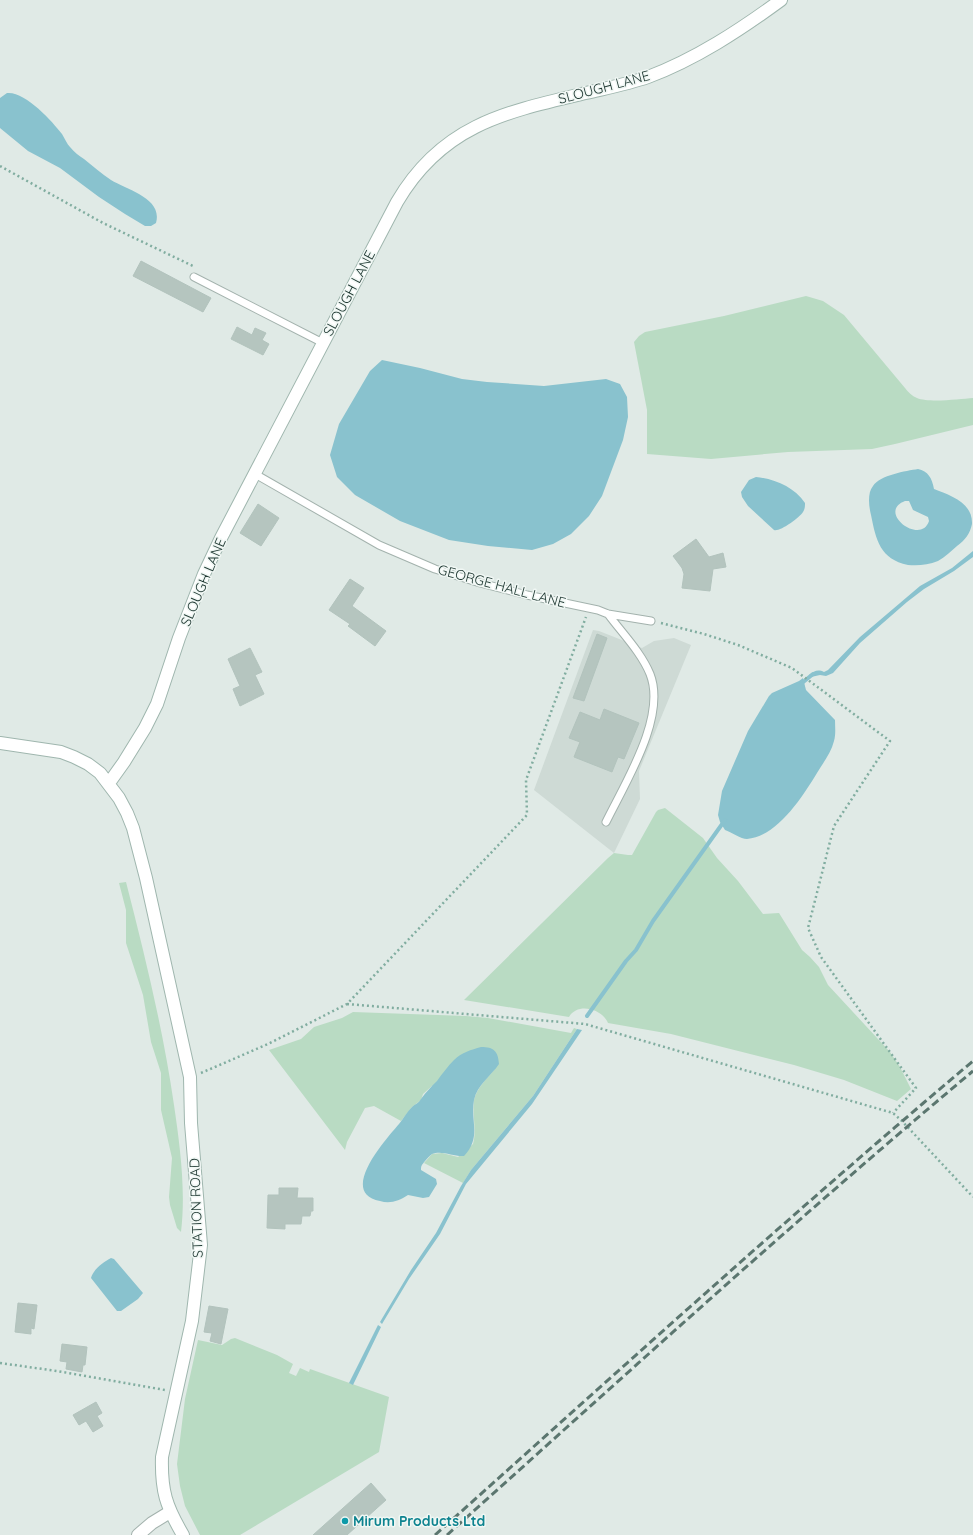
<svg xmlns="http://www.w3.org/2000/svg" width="973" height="1535" font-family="Quicksand,sans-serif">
<rect width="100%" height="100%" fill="#e0eae6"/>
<path fill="#cedad5" d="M593 630 599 631 642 648 654 641 674 638 691 645 639 771 640 799 614 853 534 790Z"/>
<path fill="#b9dbc3" d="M806 296 823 301 844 315 905 388C908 392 912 396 917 398 929 403 960 399 973 398V425L895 444 872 449 788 452 711 459 647 454V410L634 342 639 336 645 332 724 316Z
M665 808 703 838 717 858 738 881 763 914 779 913 802 950 810 957 819 967 828 985 890 1052 900 1067 911 1089 897 1101 844 1080 794 1065 671 1034 608 1023C602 1009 578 1002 569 1017L464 1000 608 858 614 853 628 855H632L656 812 658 810Z
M126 882C145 956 163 1029 174 1105 180 1146 186 1190 181 1232L177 1228 170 1205 169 1197 172 1158 161 1110V1073L151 1042 143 995 126 943V910L119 883Z
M353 1012 466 1016 488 1018 571 1033 574 1028 577 1029 533 1096 471 1170 463 1183 424 1163 432 1154 442 1153 458 1157 473 1144C477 1130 472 1115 474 1100 477 1088 487 1078 495 1069L432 1086 423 1094 421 1100 412 1107 401 1121 374 1106 365 1108 347 1142 345 1150 269 1050 301 1039 314 1027 342 1018Z
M235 1338 277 1355 293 1364 289 1373 296 1376 300 1368 309 1372 310 1369 389 1397 379 1452 240 1535H200L185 1506 180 1486 177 1464 185 1399 198 1340 222 1345 231 1339Z"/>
<path fill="#89c2ce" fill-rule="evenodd" d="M7 93C25 91 52 121 62 134 65 139 67 144 70 147 74 152 79 156 84 159 93 166 102 174 111 180 127 190 163 198 156 223L151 226H145L125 214 99 197 60 168 28 151 0 128V98Z
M382 360 420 368 462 379 487 382 544 386 606 379 620 384 627 397 628 417 623 440 602 496 589 516 571 534 553 544 532 550 488 546 449 540 400 521 355 495 337 477 330 455 339 424 370 371Z
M918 469C928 471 932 478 934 489 949 495 973 502 972 524 970 534 965 540 957 546 951 551 945 557 938 561 928 565 918 566 908 565 880 559 876 540 871 515 869 507 867 493 873 486 880 475 906 471 918 469ZM905 501H909L913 510 928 517 929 521C921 546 876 512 905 501Z
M756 477C775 479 794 487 805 503 805 506 805 509 803 512 799 518 780 532 774 530L748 506 742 497 741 492 749 480Z
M973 551V557L954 571 924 589 907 602 860 643 833 673 826 676 820 675 811 677V678L809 675C814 671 818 669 824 672L828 670 860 637 920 586 952 568Z
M803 678 806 690 835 720C835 727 836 734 834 741 831 753 823 763 817 773 803 796 777 837 747 839 741 839 731 832 725 830L720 822 718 815 722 791 748 731 769 696 772 693 799 681Z
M577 1029 582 1030 532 1104 466 1184 440 1234 409 1279 382 1324 380 1322 411 1270 436 1233 461 1186 471 1170 533 1096Z
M481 1047C494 1047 498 1051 499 1064 491 1076 477 1085 474 1100 470 1121 482 1137 464 1156 454 1157 442 1150 432 1154 429 1156 427 1159 425 1161 422 1165 421 1165 421 1170L436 1179 437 1184 429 1197 423 1198 408 1195C399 1201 390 1204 380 1201 337 1193 387 1138 399 1124 403 1119 407 1112 412 1107 415 1104 419 1103 421 1099 426 1092 431 1087 437 1081 442 1074 448 1066 454 1060 462 1052 471 1050 481 1047Z
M111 1258 114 1259 143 1293 138 1299 121 1311H117L91 1278C93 1270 103 1262 111 1258Z
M378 1325 381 1327 353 1385 349 1383Z"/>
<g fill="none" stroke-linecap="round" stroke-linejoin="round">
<path stroke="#89c2ce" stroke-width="4" d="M802 683 813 674
M587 1016 626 961 636 950 653 921 725 820"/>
</g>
<path fill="#b5c5bf" stroke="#b2c3bd" d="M141 261 211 298 203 312 133 276Z
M237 327 252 335 255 328 266 333 262 340 269 344 263 355 231 339Z
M258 504 279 518 261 546 240 533Z
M696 539 709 557 723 553 726 567 713 569 710 591 682 588 684 574 682 568 673 556Z
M350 579 364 588 352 606 386 631 375 646 348 626 350 624 329 610Z
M597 634 607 638 584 701 573 698Z
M250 648 262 672 255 675 264 694 240 706 233 689 240 686 228 659Z
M604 709 639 723 624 759 618 757 612 772 574 757 580 742 569 738 580 712 600 720Z
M279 1188H298L297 1198H313V1211H311L310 1216H302L301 1224H285V1229L267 1228 268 1195H279Z
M18 1303 37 1305 34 1329 31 1328V1334L15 1332Z
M209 1306 228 1309 221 1344 210 1341 212 1333 204 1332Z
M62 1344 87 1347 85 1365H83L82 1372 66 1369 67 1362 60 1361Z
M96 1402 102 1413 97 1416 103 1426 93 1432 86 1421 79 1425 73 1415Z
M371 1483 386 1500 347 1535H313Z"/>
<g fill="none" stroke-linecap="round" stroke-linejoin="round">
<g stroke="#a3b2ad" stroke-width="9">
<path id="lane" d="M194 277 323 343
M255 474 379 545 435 569 480 583 527 595 598 610 608 614 651 621
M606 822C625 783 667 717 650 674 641 652 622 633 608 614"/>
</g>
<g stroke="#a3b2ad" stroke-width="14">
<path id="street" d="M138 1535 152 1523 170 1512"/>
</g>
<g stroke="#9fb6ae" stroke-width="14">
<path id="secondary" d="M0 743 61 752 74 757 88 764 100 773 119 798 127 813 133 828 146 878 190 1077 191 1123 201 1245 192 1321 162 1457C161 1491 166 1506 183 1535
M109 783 124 762 145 728 157 704 179 638 204 574 221 538 397 202C442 125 505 112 586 93 607 88 628 84 648 77 696 59 740 30 781 0"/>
</g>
<path stroke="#81ada0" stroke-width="2.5" stroke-dasharray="2 3" stroke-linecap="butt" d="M0 166 103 223 193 266
M661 623 704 634 738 645 792 668 890 741 834 826 808 928 821 957 916 1088 893 1113
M347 1004 585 1024 893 1113 902 1121 973 1197
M201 1073 268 1044 347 1004 527 815 526 780 586 617
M0 1363 57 1371 165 1390"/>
<use href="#lane" stroke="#fff" stroke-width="7"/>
<use href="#street" stroke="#fff" stroke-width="12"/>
<use href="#secondary" stroke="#fff" stroke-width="12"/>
<path stroke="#5b766f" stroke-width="3" stroke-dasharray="8 4" stroke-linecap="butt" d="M435 1535C613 1376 790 1215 973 1061
M447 1535C621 1379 794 1221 973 1071"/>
</g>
<circle fill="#0f9aa8" stroke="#f0f7f4" stroke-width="1.5" cx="345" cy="1521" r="4"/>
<g text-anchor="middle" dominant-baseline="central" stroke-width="3" stroke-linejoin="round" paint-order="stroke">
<g font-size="14" fill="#213a34" stroke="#f0f7f4">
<text transform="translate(604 87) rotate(-15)">SLOUGH LANE</text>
<text transform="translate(349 293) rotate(-62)">SLOUGH LANE</text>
<text transform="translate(203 582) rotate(-67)">SLOUGH LANE</text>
<text transform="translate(502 586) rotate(15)">GEORGE HALL LANE</text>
<text transform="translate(196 1208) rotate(-92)">STATION ROAD</text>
</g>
<g font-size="14" font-weight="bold" fill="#0d838f" stroke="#f0f7f4" text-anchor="start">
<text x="353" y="1521">Mirum Products Ltd</text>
</g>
</g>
</svg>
